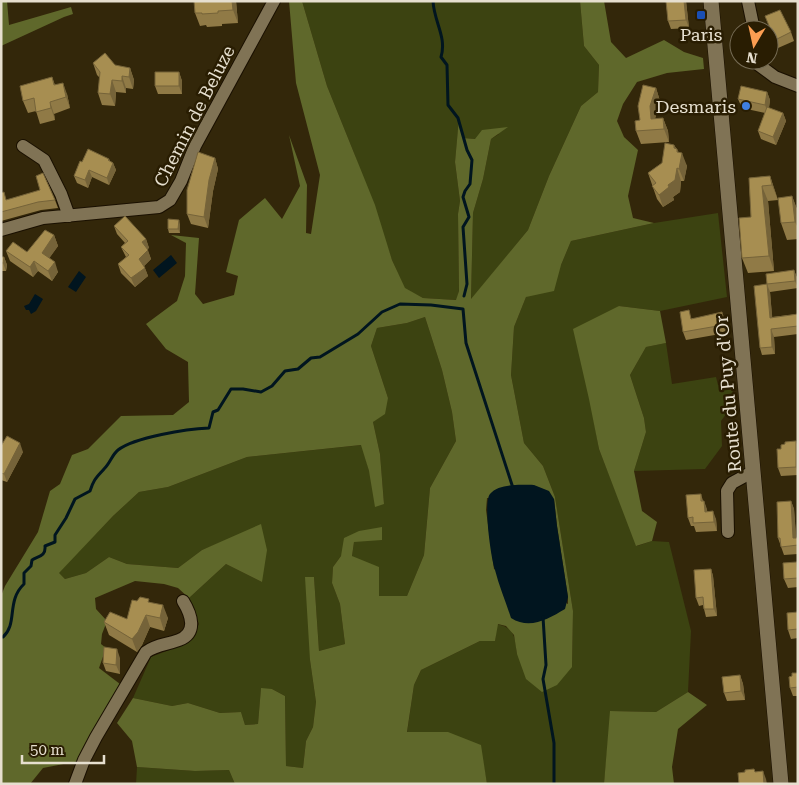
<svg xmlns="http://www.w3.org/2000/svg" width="799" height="785" font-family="'Roboto Serif',serif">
<rect width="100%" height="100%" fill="#33270a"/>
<path fill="#3c4311" d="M302 1H580L584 46 599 65 598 92 581 106 549 176 528 230 471 300 473 213 483 179 491 139 499 134 475 139 462 138 459 121 455 162 460 201 458 214 459 291 457 300 423 298 405 289 392 260 354 153 327 86Z
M718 213 727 297 660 311 619 306 590 399 599 449 637 546 652 541 669 542 691 631 688 692 656 712 611 711 604 784H487L480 745 407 733 414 685 421 670 480 641H495L497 624C515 628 515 638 517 654L572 667 573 611 555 497 543 466 524 443 511 375 514 327 526 297 561 265 571 241 654 223Z
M425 317 442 370 452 412 456 441 430 488 424 555 407 596H379L352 556 354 542 359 531 333 567 332 583 340 604 345 644 319 651 314 577 310 660 316 702 313 727 306 741 303 768 286 766 285 696 272 689H261L258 724 245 725 241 712 220 713 188 703 172 706 133 698 151 657C171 649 189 645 199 624L189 598 226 564 262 582 227 540 202 550 178 568 127 564 109 557 86 573 65 579 58 573 113 516 139 492 168 487 247 457 362 445 369 471 384 504 380 454 373 422 388 398 371 346 377 328 407 323Z
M666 343 672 384 716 377 718 385 732 384 734 403 721 421 722 446 705 469 634 471 646 432 644 418 630 375 646 347Z
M137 767 195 771 229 770 235 784H136Z"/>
<path fill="#5f682b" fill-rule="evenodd" d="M1 1H7L9 25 71 7 73 14 64 17 1 46Z
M289 1H302L327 86 375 205 392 260 405 288 423 298 456 300 459 291 458 214 460 201 455 162 459 118 463 138 475 139 482 130 508 127 491 139 483 179 473 213 471 299 528 230 549 176 581 106 598 92 599 65 584 46 580 1H604L611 42 626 58 664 40 684 52 703 58 704 69 667 73 637 82 623 104 617 121 624 137 638 150 628 196 633 218 654 223 571 241 561 265 554 291 526 297 514 327 511 375 524 443 543 466 555 497 573 611 572 667 557 685 542 692 526 679 517 654 514 635 506 626 498 624 495 641H480L421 670 414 685 407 732H448L481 745 487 784H235L229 770 195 771 137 767 132 741 117 723 133 698 172 706 188 703 220 713 241 712 245 725 258 724 261 688 272 689 285 696 286 766 303 768 306 741 313 727 316 702 310 660 305 577H314L319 651 345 644 340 604 332 583 333 567 341 556 344 538 359 531 382 527V540L354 542 352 556 379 567V596H407L424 555 430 488 456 441 452 412 442 370 425 317 407 323 377 328 371 346 388 398 385 414 373 422 380 454 384 504 375 507 369 471 361 445 247 457 168 487 139 492 113 516 59 573 65 579 86 573 109 557 127 564 178 568 202 550 261 524 267 550 262 582 226 564 189 598 178 588 164 584 135 581 95 598 96 609 107 621 102 634 101 644 106 648 99 668 120 684 79 761 43 768 30 784H1V596L5 586 38 532 50 491 60 484 72 455 88 449 121 416 173 415 189 402 188 362 166 349 146 324 177 301 185 276 186 243 171 235 199 238 195 294 203 304 234 295 238 276 226 272 239 220 265 198 282 219 300 186 289 135 307 185 306 233 311 234 320 175 296 83ZM487 498 554 499 557 526 568 597V604L494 569 486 510Z
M619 306 660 311 666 343 646 347 630 375 644 418 646 432 634 471 642 511 657 522 652 541 636 546 599 449 589 399 573 329Z
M688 692 707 705 678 729 672 767 674 784H604L610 711 656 712Z"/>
<path fill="#01151f" d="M171 255 177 263 159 278 153 270Z
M79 271 86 277 76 292 68 287Z
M35 294 43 299 36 311 31 314 29 310H26L24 306 29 304Z
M534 485 549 491 554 499 557 526 568 597 565 609C548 619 530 630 511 618 506 602 499 586 495 570 491 559 483 502 490 494 499 483 521 485 534 485Z"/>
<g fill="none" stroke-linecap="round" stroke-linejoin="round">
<path stroke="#01151f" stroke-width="3" d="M433 1C434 22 447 37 441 57L447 65 448 105 458 118 467 150 472 160 470 184 465 191 463 197 469 217 463 227 467 284 464 296
M543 617 546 665 543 679 554 743V784
M3 637C18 624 6 601 24 584V573L31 566 32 560C39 556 46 556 45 546L55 542V535L66 518 75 499 90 491C94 479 96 478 104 469 110 463 112 455 118 450 135 437 187 429 209 428L213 412 218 410 231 389H243L261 392 272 386 285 371 298 369 311 358 320 357 358 334 382 312 400 304 431 305 463 309 466 343 513 488"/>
<g stroke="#1a1000" stroke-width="14">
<path id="street" d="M748 1 754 30
M756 60V63L775 77 798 86
M23 146 44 160 61 194 69 216
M1 230 43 218 159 207 170 200 181 181 195 146 274 1
M728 532 727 491 732 483 754 471
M75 784 84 760 96 737 146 652C157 644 166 645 179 640 198 633 191 614 183 601"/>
</g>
<g stroke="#1a1000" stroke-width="16">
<path id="secondary" d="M711 1 781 784"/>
</g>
<use href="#street" stroke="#807355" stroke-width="12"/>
<use href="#secondary" stroke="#807355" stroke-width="15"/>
</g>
<path fill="#907a46" d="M236 1 238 23 222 24V26L207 27 206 25 200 26 195 13Z
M666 1H686L689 28 671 29 668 21Z
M765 16 791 32 794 41 778 48Z
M93 63 130 68 134 80 133 89 126 88V93L116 92 115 106 102 105 98 93 100 78 97 75Z
M179 72 182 81V94H158L155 86Z
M52 77 55 85 67 94 70 108 54 114 55 120 40 124 36 111 28 113 23 101Z
M656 88 660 101 655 119 663 118 668 131 669 142 641 144 636 131 640 120Z
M767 92 770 100 769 108 783 113 786 121 776 145 761 139 758 131 765 113 742 108 738 99Z
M674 145 676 148 687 166 684 181H681L680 192 673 197 674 200 663 207 657 199 648 173 662 163Z
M215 158 218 169 213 191 208 228 191 224 187 214Z
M109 159 110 161 113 163 116 170 109 185 92 177 88 188 77 183 74 176 82 162Z
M770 176 778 200 768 201 774 271 748 273 742 258 751 217 749 178Z
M1 193 6 200H55L58 208 41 210 1 221Z
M792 196 798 212V239L787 240 781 223Z
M180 224V233H169L168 229Z
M114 226 146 239 149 248 147 249 151 259 144 266 148 276 135 287 121 273 118 264 126 257 121 247 125 243 117 234Z
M54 235 58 246 49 258 58 272 52 281 38 271 33 277 10 261 6 251 27 252Z
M1 257H4L7 265 6 271H1Z
M794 270 797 278 798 288 770 292 772 317 798 314V334L774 337 775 354 762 355 760 348 767 284Z
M692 318 725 320 726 333 686 340 683 332Z
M785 444 798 447V475L781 476 778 468 781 449Z
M1 446 23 452 7 482 1 480Z
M701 494 703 501H704L707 511 716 519 717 531 696 532 694 526H691L688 518Z
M791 501 794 509 796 538H798V554L784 555 778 538Z
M798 563V587L788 588 784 579Z
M711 569 713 576 717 616 706 617 703 605 699 606 696 598Z
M137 601 150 602 168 618 164 631 150 627 142 645 137 652 109 635 104 622 127 619Z
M798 612V638L791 639 788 630Z
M120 658V674L106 671 103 663Z
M798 673V696H793L790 688 792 676Z
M740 675 743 684 745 700 727 701 724 693Z"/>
<path fill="#756339" d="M232 1H236L238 23 233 10Z
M684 1H686L689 28 686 20Z
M130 68 134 80 133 89 129 77Z
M179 72 182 81V94L179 86Z
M122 76 126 88V93L122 81Z
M112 80 116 92 115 106 110 94Z
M63 83 67 94 70 108 66 97Z
M656 88 660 101 655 118 656 130 651 119 650 106Z
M767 92 770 100 768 113 765 105Z
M50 102 54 114 55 120 51 108Z
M783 113 786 121 776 145 773 137Z
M663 118 668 131 669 142 664 129Z
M674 145 677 151V149L681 159 682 153 687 166 684 181 679 169 674 148Z
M215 158 218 169 213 191 208 228 204 217 209 180Z
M109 159 112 166 113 163 116 170 109 185 107 178 108 160Z
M677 168 681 181 680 192 673 197 674 200 663 207 659 195 668 185Z
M89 170 92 177 88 188 85 180Z
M770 176 778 200 772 185Z
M762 186 768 201 774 271 769 256Z
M792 196 798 212V228L795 222Z
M179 220 180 224V233L178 229Z
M54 235 58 246 46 263 42 253Z
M146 239 149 248 145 251 142 242Z
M148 250 151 259 142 268 139 259Z
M4 257 7 265 6 271 3 263Z
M34 261 38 271 33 277 30 267Z
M55 262 58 272 52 281 48 271Z
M145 268 148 276 135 287 131 278Z
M794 270 797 278 798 288 795 281Z
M767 284 770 292 773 325 770 318Z
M722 312 725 320 726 333 723 325Z
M771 329 774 337 775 354 772 347Z
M796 441 798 447V472L796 467Z
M20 443 23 452 7 482 4 474Z
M704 501 707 509 708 520 705 512Z
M791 501 794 509 797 546 793 538Z
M713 511 716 519 717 531 714 522Z
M711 569 713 576 717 616 714 609Z
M163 605 168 618 164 631 160 618Z
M146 615 150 627 142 645 137 652 132 639Z
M117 649 120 658V674L116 665Z
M740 675 743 684 745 700 741 691Z
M763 771 766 779 767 784H764Z"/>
<path fill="#a78e51" stroke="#756339" d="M194 1H232L233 10 218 11V13L202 14V13H195Z
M666 1H684L686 20 668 21Z
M780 10 791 32 775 40 765 16Z
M105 53 115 65 130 68 129 77 122 76V81L112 80 110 94 98 93 100 72 93 63Z
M155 72H179V86H155Z
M52 77 54 85 63 83 66 97 50 102 51 108 36 112 34 98 23 101 20 86Z
M643 85 656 88 650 106 651 119 663 118 664 129 636 131 635 121 640 120 638 106Z
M741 86 767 92 765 105 738 99Z
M767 107 783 113 773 137 758 131Z
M665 143 674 145V148L677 149V152L682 153 679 169 677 168 675 180 668 185 669 187 659 195 652 186 656 183 648 173 662 163Z
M88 149 109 159 108 160 113 163 107 178 89 170 85 180 74 176 80 161 82 162Z
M198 152 215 158 209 180 204 217 187 214V190Z
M43 173 55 200 38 202 1 212V193L4 192 6 200 40 190 36 176Z
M770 176 772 185 762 186 769 256 742 258 739 218 751 217 749 178Z
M792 196 795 222 781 223 778 198Z
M125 216 146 239 142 242 148 250 139 259 145 268 131 278 118 264 129 255 121 247 128 241 114 226Z
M168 219 179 220 178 229H168Z
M45 230 54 235 42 253 55 262 48 271 34 261 30 267 6 251 13 242 27 252Z
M1 257H4L3 263H1Z
M794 270 795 281 767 284 770 318 798 314V326L771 329 772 347 760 348 754 286 767 284 766 274Z
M689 310 691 319 722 312 723 325 683 332 680 312Z
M7 436 20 443 4 474 1 473V446Z
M796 441V467L778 468 777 449H781V445L785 444V442Z
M701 494V501H704L705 512 713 511 714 522 693 523V517L688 518 686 495Z
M791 501 793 538H798V545L781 547 780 538H778L777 502Z
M797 562 798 578 784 579 783 563Z
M711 569 714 609H704L703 597 696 598 694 570Z
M140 597 149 599 148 602 163 605 160 618 146 615 138 632 132 639 104 622 110 612 127 619 132 600 137 601Z
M798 612V629L788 630 787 613Z
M104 647 117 649 116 665 103 663Z
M792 673H798V687L790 688 789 677 792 676Z
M740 675 741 691 724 693 722 677Z
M754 769 755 772 763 771 764 784H739L738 773 745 772V770Z"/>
<rect fill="#1a4fb4" stroke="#291d02" stroke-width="2" x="696" y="10" width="10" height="10" rx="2.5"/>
<circle fill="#3f7fe0" stroke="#291d02" stroke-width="2" cx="746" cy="106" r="5"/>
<g text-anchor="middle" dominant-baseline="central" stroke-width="5" stroke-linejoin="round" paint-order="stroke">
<g font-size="18" fill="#e6dfcf" stroke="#291d02">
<text x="701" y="34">Paris</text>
<text x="736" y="106" text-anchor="end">Desmaris</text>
</g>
<g font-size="18" fill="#e6dfcf" stroke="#291d02">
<text transform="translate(194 116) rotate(-63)">Chemin de Beluze</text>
<text transform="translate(728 394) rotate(-95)">Route du Puy d'Or</text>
</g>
</g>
<rect width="799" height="785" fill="none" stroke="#e6dfcf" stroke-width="5"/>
<g transform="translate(754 45) rotate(189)"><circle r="24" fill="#291d02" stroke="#756b54"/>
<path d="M0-4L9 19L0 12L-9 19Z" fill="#fc9e52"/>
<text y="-8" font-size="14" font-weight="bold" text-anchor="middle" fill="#e6dfcf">N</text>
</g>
<path d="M22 755v8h82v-8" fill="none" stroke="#e6dfcf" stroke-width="2.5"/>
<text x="30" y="755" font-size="15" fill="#e6dfcf" stroke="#291d02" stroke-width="4" paint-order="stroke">50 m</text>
</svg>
